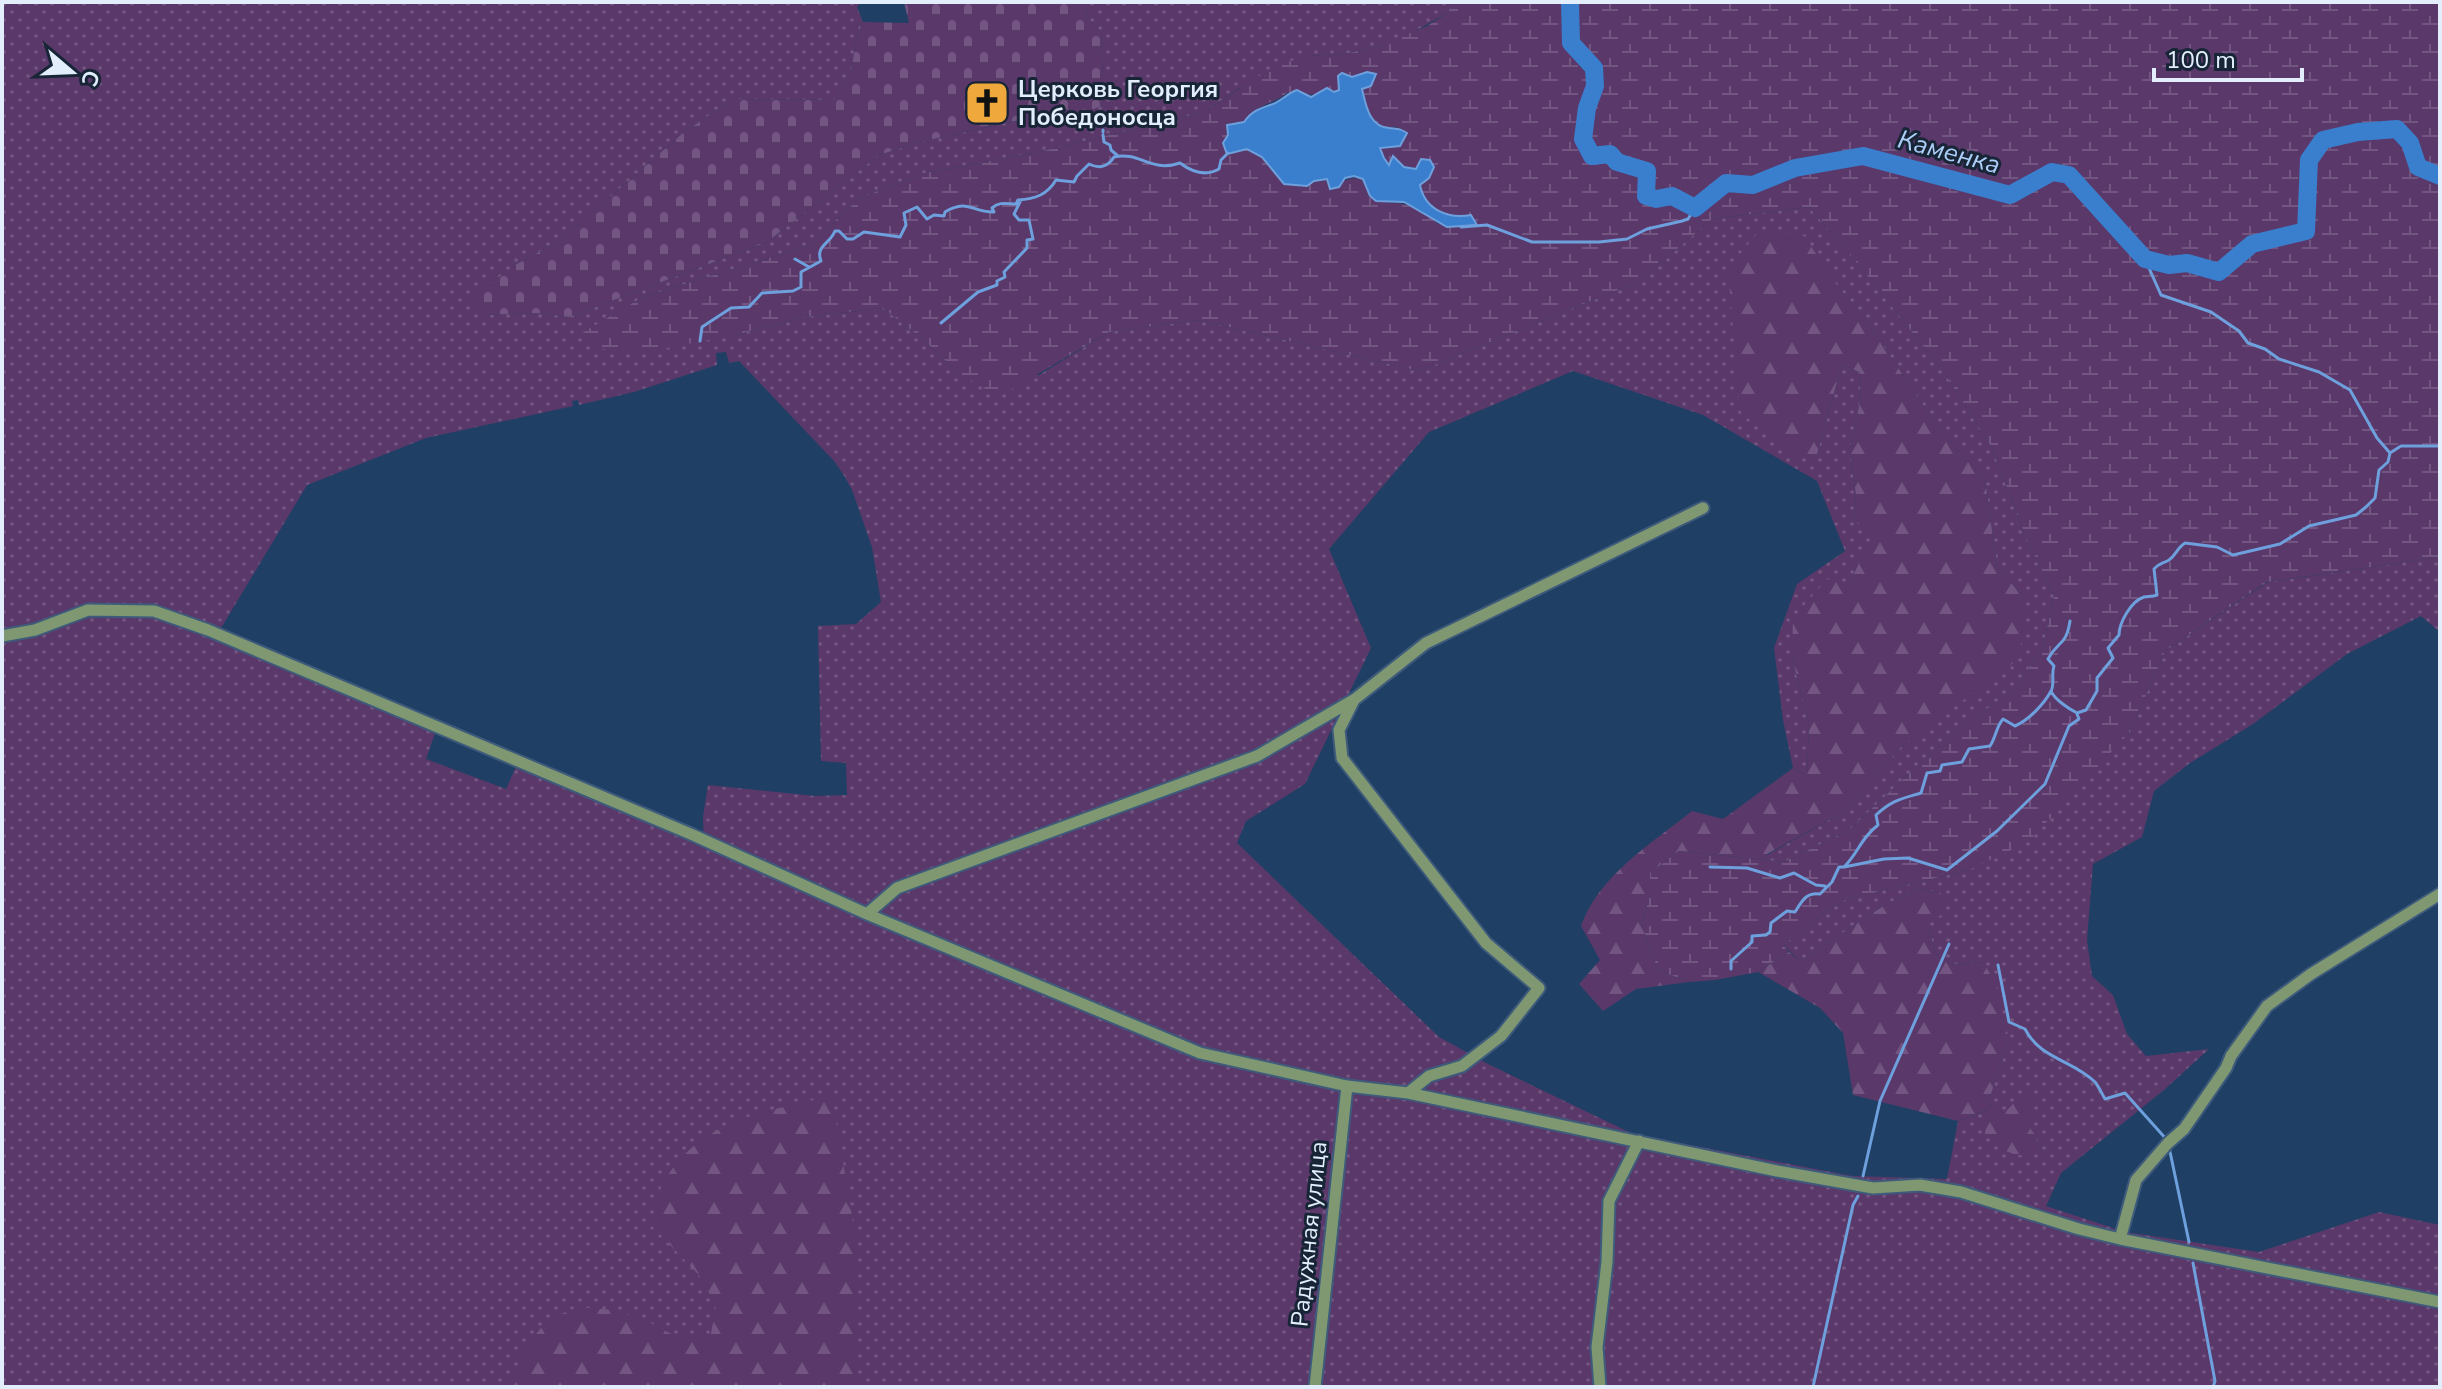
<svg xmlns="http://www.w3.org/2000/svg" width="2442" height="1389" font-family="'Nunito Sans',sans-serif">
<defs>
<pattern id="grass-dots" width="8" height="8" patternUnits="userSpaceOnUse" patternTransform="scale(2)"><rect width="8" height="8" fill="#5a386a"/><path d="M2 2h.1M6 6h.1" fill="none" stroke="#725580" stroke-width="1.8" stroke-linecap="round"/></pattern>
<pattern id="forest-firs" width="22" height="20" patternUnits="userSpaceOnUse" patternTransform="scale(2)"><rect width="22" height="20" fill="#5a386a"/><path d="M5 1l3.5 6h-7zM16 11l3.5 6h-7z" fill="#725580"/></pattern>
<pattern id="wetland-marsh" width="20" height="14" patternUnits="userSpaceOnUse" patternTransform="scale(2)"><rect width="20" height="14" fill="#5a386a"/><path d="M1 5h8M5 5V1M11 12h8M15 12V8" fill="none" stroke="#725580"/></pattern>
<pattern id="cemetery-stones" width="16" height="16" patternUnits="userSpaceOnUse" patternTransform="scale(2)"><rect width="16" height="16" fill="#5a386a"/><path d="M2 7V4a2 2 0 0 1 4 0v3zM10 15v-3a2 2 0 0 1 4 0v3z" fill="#725580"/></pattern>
</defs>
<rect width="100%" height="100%" fill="#1f3f64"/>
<path fill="url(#grass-dots)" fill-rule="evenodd" d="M2 2H861L857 7 863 22 857 36 851 71 835 100 733 99 683 133 561 240 515 265 483 315 540 313 569 317 767 242 879 155 920 142 1070 109H1094L1104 105 1101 32 1087 17 1084 2H1455L1447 13 1405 37 1380 46 1345 54 1309 56 1240 88 1204 112 1043 151 925 173 860 198 808 246 643 297 583 333 735 335 805 317 883 308 924 340 957 372 1039 375 1109 332 1199 320 1419 371 1640 281 1712 219 1809 207 1862 269 1946 375 1992 448 2025 535 2054 596 2043 646 2017 687 1947 738 1849 830 1784 862 1766 860 1767 855 1842 813 1902 746 1947 711 2024 598 1997 567 1985 479 1941 432 1864 317 1839 288 1817 454 1842 364 1861 373 1860 401 1850 449 1856 496 1853 520 1874 533 1849 584 1792 658 1809 723 1807 775 1793 768 1783 720 1774 648 1797 584 1845 551 1817 481 1703 415 1573 371 1429 432 1329 549 1371 648 1305 784 1246 821 1237 843 1439 1037 1488 1064 1633 1134 1852 1176 1947 1179 1958 1121 1988 1110 2041 1151 2035 1135 2028 1126 2022 1095 2006 1112 1996 1111 1988 1103 2009 1040 1983 962 1953 964 1937 956 1927 926 1941 893 1919 888 1885 905 1800 961 1784 946 1823 914 1847 899 1969 870 2130 732 2165 651 2268 582 2440 557V632L2421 616 2347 654 2253 724 2190 763 2154 791 2142 837 2093 864 2087 940 2092 976 2113 995 2127 1034 2146 1056 2209 1049 2164 1090 2061 1173 2046 1206 2125 1232 2259 1252 2379 1212 2440 1225V1387H2ZM726 352 729 363 739 361 835 462 845 477 852 490 872 547 881 602 856 624 818 626 821 761 846 763 847 795 815 796 708 785 703 817 704 847 516 767 506 789 426 759 435 733 215 638 307 485 426 438 573 406 572 401 578 400 579 405 634 392 717 365 716 353Z"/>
<path fill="url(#forest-firs)" d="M1760 230 1804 236 1839 288 1864 317 1941 432 1985 479 1997 567 2024 598 2020 658 1902 746 1842 813 1767 854 1766 860 1679 851 1650 873V894L1642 926 1658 970 1689 982 1636 989 1603 1011 1579 984 1600 960 1581 926C1599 875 1651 844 1692 811L1723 819 1793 768 1807 775 1809 723 1792 658 1793 618 1827 579 1849 584 1873 534 1853 520 1856 496 1850 449 1860 401 1861 373 1842 364 1817 454 1790 456 1740 411 1728 268Z
M1919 888 1941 893 1946 911 1927 926 1937 956 1953 964 1983 962 1996 984 2009 1040 1988 1103 1996 1111H2006L2022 1095 2039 1094 2028 1125 2035 1135 2041 1151C2018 1162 2003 1151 1985 1135L1987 1110 1958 1121 1853 1095 1843 1033 1820 1008 1758 972 1789 952 1800 961 1885 905Z
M832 1096 857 1246 855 1387H510L526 1347 547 1320 578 1307 614 1310 647 1321 677 1337 710 1339 716 1305 698 1274 651 1225C654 1214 655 1200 660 1190 692 1121 766 1111 832 1096Z"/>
<path fill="url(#wetland-marsh)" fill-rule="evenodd" d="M1455 2H2440V557L2267 582 2165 651 2130 732 2028 842 1969 870 1847 899 1823 914 1784 946 1789 952 1758 972 1715 980 1689 982 1658 970 1642 926 1650 894V873L1679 851 1784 862 1849 830 1947 738 2017 687 2043 646 2054 596 2025 535 1992 448 1946 375 1862 269 1809 207 1712 219 1640 281 1419 371 1199 320 1109 332 999 397 957 372 924 340 883 308 805 317 735 335 641 353 596 348 582 333 643 297 808 246 860 198 925 173 1043 151 1204 112 1276 65 1309 56 1345 54 1380 46 1427 26 1447 13ZM1366 72C1359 98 1364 131 1398 127L1389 146 1380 148 1389 165 1393 157 1404 167 1416 169C1424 199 1425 208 1457 218L1438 224C1424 210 1409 202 1389 203 1366 182 1360 167 1331 189L1327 179 1314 181 1306 186 1284 184 1262 157 1246 149 1227 153 1223 143C1232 129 1234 130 1245 121 1250 116 1252 111 1259 108 1269 102 1277 101 1287 93 1306 94 1320 97 1339 90L1338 76 1352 77Z"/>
<path fill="url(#cemetery-stones)" d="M904 2H1084L1087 17 1101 32 1104 105 1094 109H1069L920 142 879 155 767 242 569 317 540 313 483 315 471 298 515 265 561 240 683 133 733 99 835 100 851 71 857 36 863 22 909 23Z"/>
<path fill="#3a7fce" stroke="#6da0dc" stroke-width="2" d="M1367 72 1376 74 1371 86 1362 89C1366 105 1369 127 1389 128 1398 129 1399 128 1407 133L1400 146 1380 148 1384 158 1389 165 1393 156 1404 167 1416 169 1421 159 1430 160 1434 167 1429 178 1420 185C1425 210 1448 219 1471 215L1477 225 1447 227 1404 202 1376 201 1370 196 1363 179 1354 176 1345 178 1339 187 1330 189 1327 179 1314 181 1307 186 1284 184 1262 157 1247 149 1227 154 1223 143 1228 135 1227 125 1244 122C1253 110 1259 109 1273 104 1281 101 1288 93 1297 90L1311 97 1327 88 1334 92 1339 90 1338 76 1342 73 1352 77Z"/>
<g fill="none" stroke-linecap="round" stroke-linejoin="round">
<path stroke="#6da0dc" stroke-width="3" d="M1103 132V130
M1103 135 1104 142 1110 145 1111 150 1118 156
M1461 227 1487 225 1532 242H1599L1627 239 1647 229 1682 221 1688 219 1695 208
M795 259 809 267
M2145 259 2161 295 2211 312 2239 331 2248 343 2265 349 2279 359 2319 372 2350 390 2377 438 2390 453
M941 323 978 292 997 285V281L1005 277 1004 272 1027 248V240L1033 239 1029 220H1019L1014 214 1021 200
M700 341 702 327 731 308 749 307 762 293 793 291 801 287V272L821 261C815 246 830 244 835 231H839L847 239H853L864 232 900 237 906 225 904 213 917 207 927 219 934 215 944 216 945 212C968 198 973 213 994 212L992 208C1000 201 1007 204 1016 204L1018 200C1035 199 1047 195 1056 180L1074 182 1077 176 1089 164C1099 169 1108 167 1114 157 1140 151 1150 173 1180 163 1192 172 1205 177 1219 169L1221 160 1228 153
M2051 691C2054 699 2069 709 2077 713L2086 710 2097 691V678L2113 658 2108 648 2119 635C2119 623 2131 601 2144 597 2148 596 2152 597 2157 595L2154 569C2159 563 2162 564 2169 560 2176 555 2177 548 2185 543L2217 547 2233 555 2280 544 2309 526 2356 515 2366 507 2375 498 2379 470 2388 462 2390 453 2401 446H2440
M1710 867 1747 868 1780 878 1794 873 1816 885 1825 886
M1844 867 1884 859 1908 858 1947 870 1997 831 2045 784 2069 726 2079 719 2077 714
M1998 965 2009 1022 2025 1029C2040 1059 2073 1060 2095 1082 2099 1087 2102 1094 2105 1099L2125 1093 2167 1140
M1731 969V961L1752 942V936L1766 935 1770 932 1771 923 1787 911 1795 912C1802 901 1806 892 1820 894L1832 882 1839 867H1844C1859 852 1860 839 1878 825L1876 815C1892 800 1901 799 1921 793L1927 773 1940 771 1942 765 1962 762 1969 749 1990 746C1996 737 1996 727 2003 719L2015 726C2029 720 2044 704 2051 691 2055 684 2051 674 2054 666L2048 659C2058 640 2066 647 2070 621
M2169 1147 2189 1242
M1863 1176 1880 1101 1949 944
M2193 1263 2215 1381 2213 1387
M1813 1387 1853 1205 1858 1196"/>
<path stroke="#3a7fce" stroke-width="18" d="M1570 2 1571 43 1594 68 1595 86 1587 108 1583 139 1592 156 1610 154 1617 162 1647 171 1646 196 1656 199 1672 196 1695 208 1726 183 1753 185 1795 168 1863 156 2010 195 2052 172 2069 175 2145 259 2169 265 2187 263 2219 272 2252 244 2306 231 2309 160 2323 140 2358 132 2397 129 2410 143 2418 167 2440 176"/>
<g stroke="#3e5b7c" stroke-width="15">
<path id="minor" d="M2 636 35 630 88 610 154 611 208 630 693 835 867 914 1200 1053 1347 1086 1408 1093 1777 1171 1873 1188 1920 1185 1961 1192 2079 1229 2120 1239 2440 1302
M1354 700 1339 730 1342 758 1486 943 1539 988 1501 1036 1462 1066 1429 1076 1408 1093
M867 914 897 888 1257 756 1355 699 1426 643 1703 508
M2120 1239 2136 1180 2168 1143 2184 1129 2226 1068 2231 1056 2267 1006 2311 974 2440 894
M1315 1387 1347 1086
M1600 1387 1597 1347 1607 1262 1609 1201 1639 1141"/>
</g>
<use href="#minor" stroke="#809871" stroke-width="11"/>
</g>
<defs>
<g id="church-square" transform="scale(2.3)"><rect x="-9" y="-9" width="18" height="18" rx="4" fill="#eea83c" stroke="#172536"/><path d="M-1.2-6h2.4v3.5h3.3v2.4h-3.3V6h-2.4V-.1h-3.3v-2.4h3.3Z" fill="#111"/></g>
</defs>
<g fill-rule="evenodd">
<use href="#church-square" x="987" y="103"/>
</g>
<g text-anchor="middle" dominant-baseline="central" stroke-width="6" stroke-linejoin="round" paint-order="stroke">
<g font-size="24" font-weight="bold" fill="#e3eefc" stroke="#172536" text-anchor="start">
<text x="1018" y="89">Церковь Георгия<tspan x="1018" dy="28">Победоносца</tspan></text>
</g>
<g font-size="24" fill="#e3eefc" stroke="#172536">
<text transform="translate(1309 1234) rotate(-84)">Радужная улица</text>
</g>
<g font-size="26" font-style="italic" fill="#accef7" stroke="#172536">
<text transform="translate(1949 152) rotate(15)">Каменка</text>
</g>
</g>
<rect width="2442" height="1389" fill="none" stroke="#e3eefc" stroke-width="8"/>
<g transform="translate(72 72) rotate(109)" stroke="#172536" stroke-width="6" paint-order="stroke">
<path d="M0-6L14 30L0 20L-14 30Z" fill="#e3eefc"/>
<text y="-12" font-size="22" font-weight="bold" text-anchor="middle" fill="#e3eefc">С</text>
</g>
<path d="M2154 68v12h148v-12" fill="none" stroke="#e3eefc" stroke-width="4"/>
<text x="2166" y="68" font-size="24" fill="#e3eefc" stroke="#172536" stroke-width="6" paint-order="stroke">100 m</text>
</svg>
